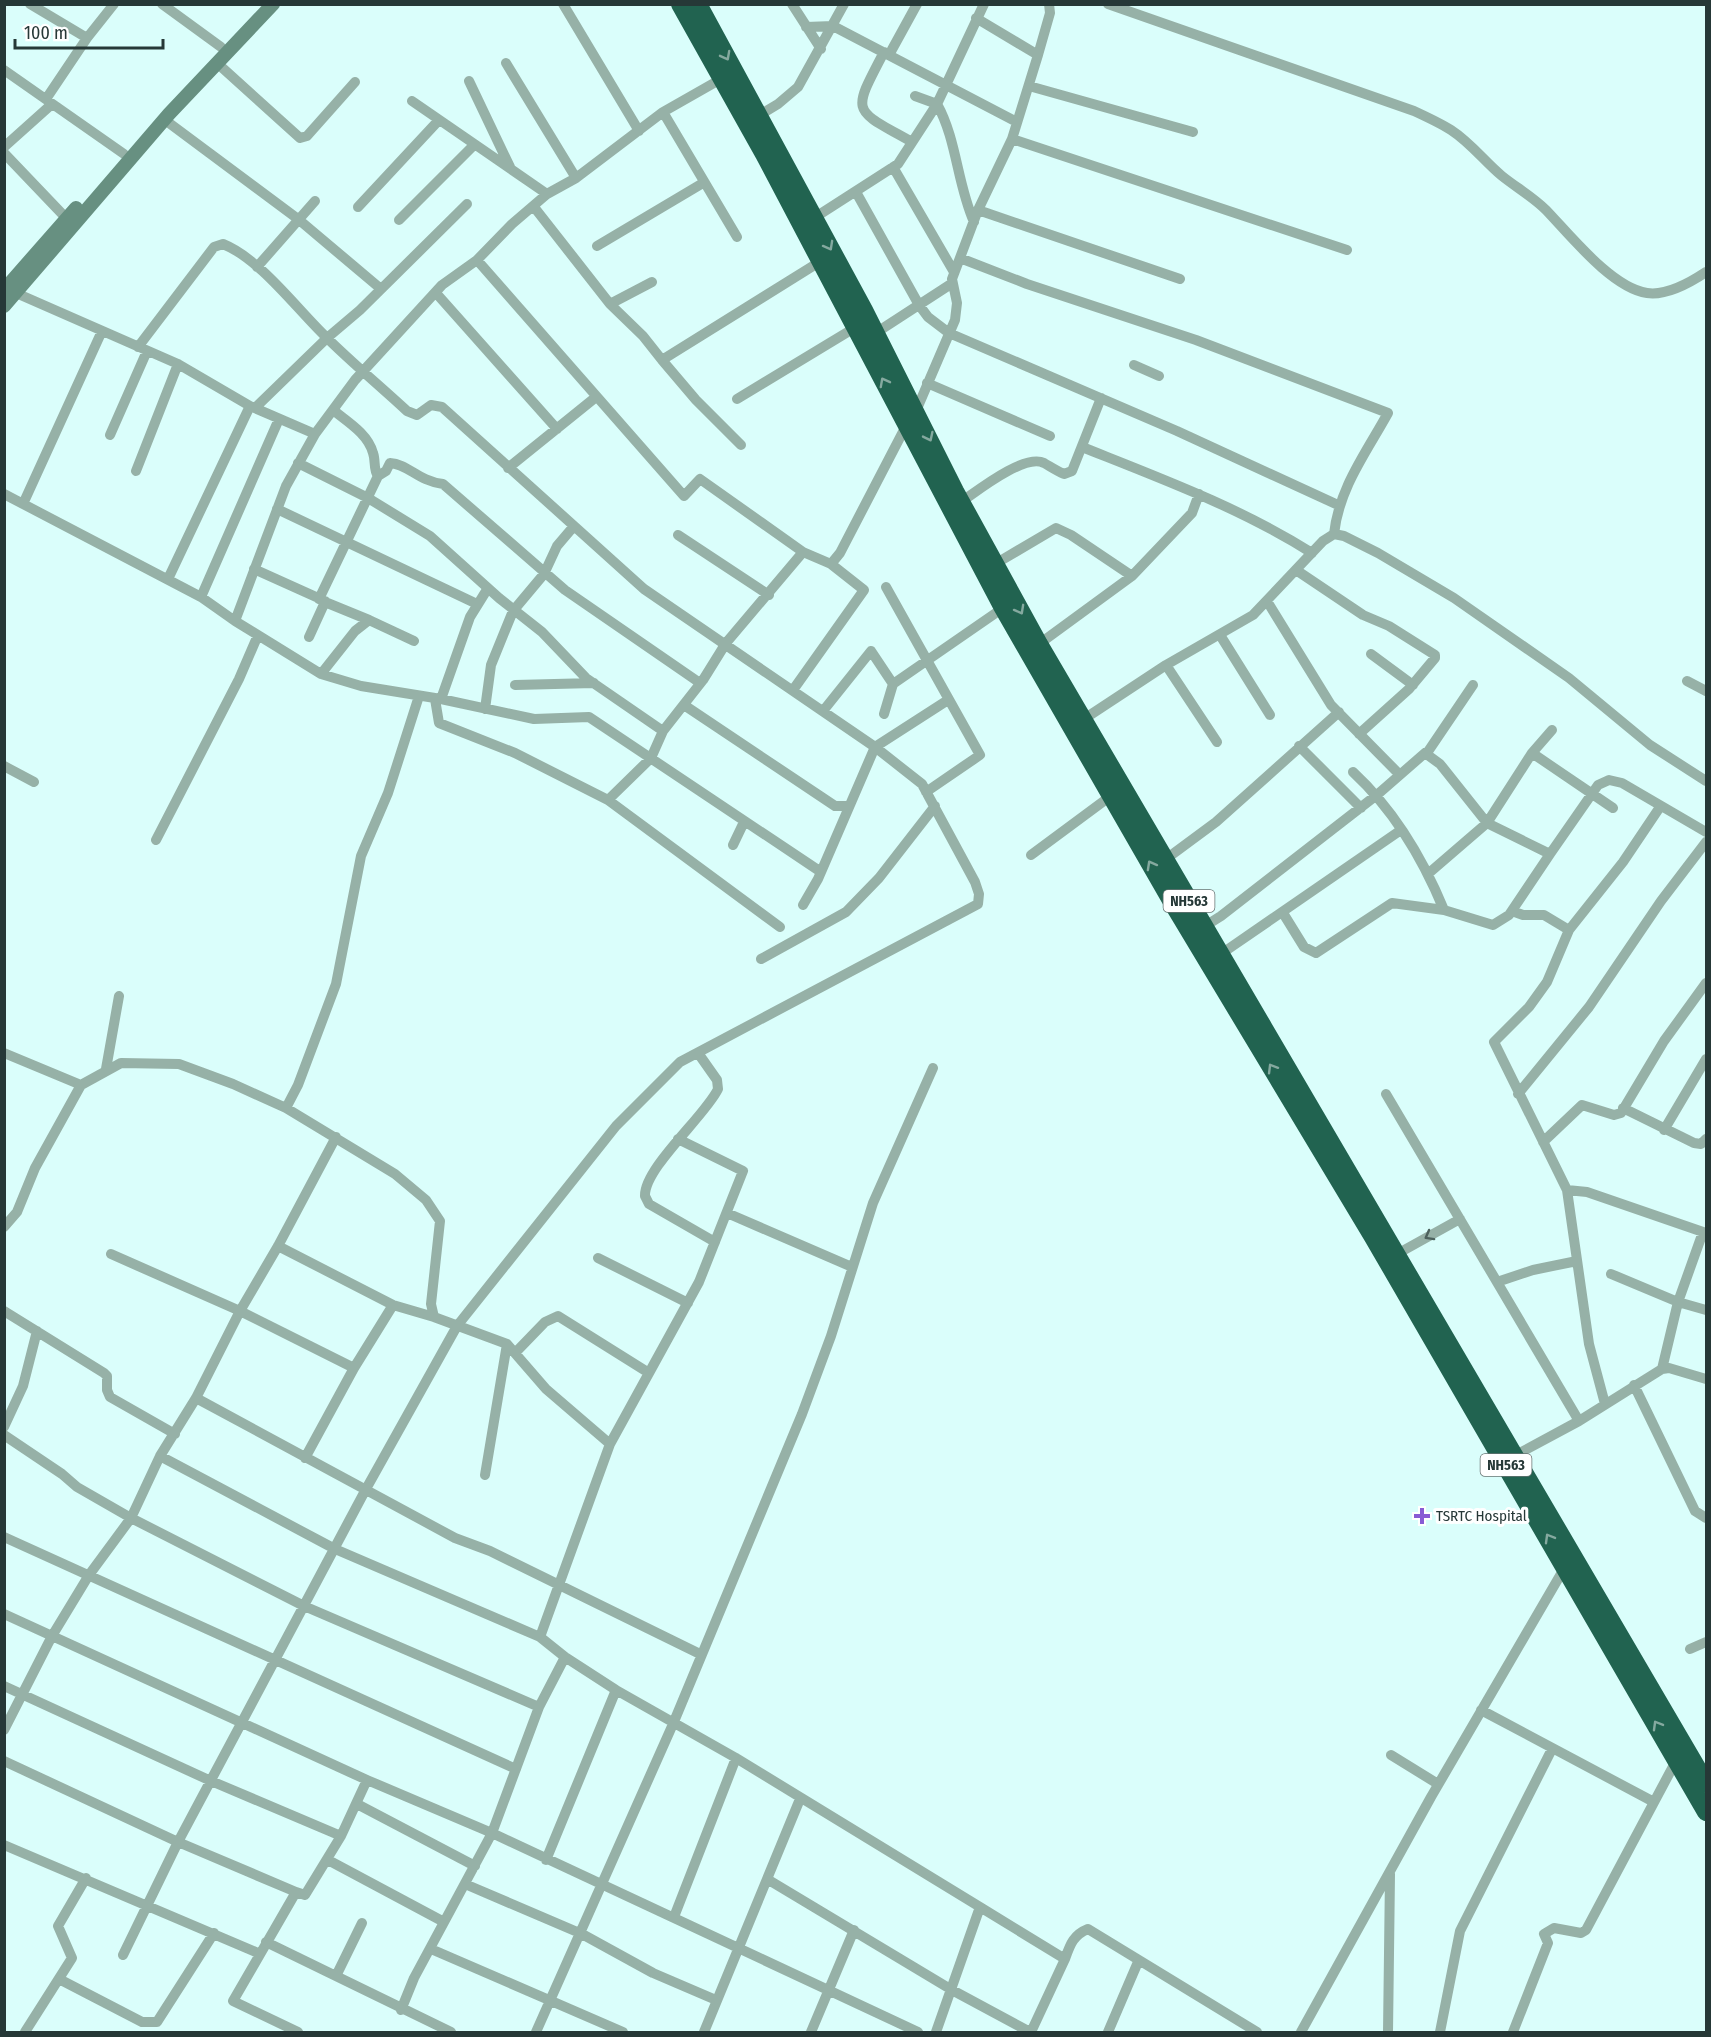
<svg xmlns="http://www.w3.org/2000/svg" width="1711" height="2037" font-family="'Fira Sans Condensed',sans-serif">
<rect width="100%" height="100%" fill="#dafefb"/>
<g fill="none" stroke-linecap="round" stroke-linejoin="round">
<path stroke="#96b1a7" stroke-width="10" d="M30 4 87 38
M162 4 221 47
M563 4 639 131
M792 4 821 49
M1108 4 1414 111C1427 117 1440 123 1451 130 1471 143 1485 162 1502 176 1517 188 1533 197 1546 210 1570 235 1612 288 1647 293 1667 296 1691 282 1706 272
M806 27 833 26 1017 122
M884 52C851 115 852 108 912 142
M889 55 917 4
M1038 55 1050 13 1049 4
M217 63 300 138 307 136 355 82
M506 63 576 178
M4 70 124 154
M721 79 663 112 576 178 547 194 512 224 477 260 442 285 355 380 315 434 286 486 235 621 321 674 361 686 441 699 534 719 589 717 821 872
M469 81 510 167
M1029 86 1193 132
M915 96 937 104C957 140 957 184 974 222
M46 99 87 38 114 4
M412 101 547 194
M663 112 737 237
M758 116 778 104 798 87 844 4
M165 120 298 219 381 289
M1012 139 1347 250
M4 147 52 104
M4 153 67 219
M893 167 954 272
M856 192 919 305 928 317 949 333 1177 431 1338 505
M358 207 439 120
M534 207 610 304 643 336 662 360 821 261
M978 210 1180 279
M814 218 898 164 937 104 984 4
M399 220 474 145
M597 246 703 183
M960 258 1027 284 1196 340 1388 413C1366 453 1339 488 1334 534
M477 260 684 496 700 479 803 552 831 564 840 553 907 424 916 411 955 320 957 303 952 279 978 210 1012 139 1038 55 976 18
M257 267 315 201
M16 293 178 364 250 406 315 434
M436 293 557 429
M610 304 652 282
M871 336 951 284
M662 360 696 400 741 445
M1134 365 1159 376
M927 383 1050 436
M737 399 856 327
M255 408 327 338 360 310 467 204
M333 410C348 422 368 434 373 453 376 461 373 469 378 476L386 471 390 463C408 464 418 481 443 484L565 590 700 683
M110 435 147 351
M1082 447C1160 478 1241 508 1312 553
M298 463 368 498 430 536 499 598 542 632 586 678 663 731
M508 468 596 397
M136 471 178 364
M4 494 201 597 235 621
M961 502C977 491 1025 453 1044 463 1051 467 1057 471 1064 474L1072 471 1101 398
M23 504 102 331
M277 509 477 604
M678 535 769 595
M995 564 1056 528 1071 535 1132 576
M254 569 325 601
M1296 570 1363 615 1389 626 1435 655V658L1409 689 1359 734
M168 579 250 406
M886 587 980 755 926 792
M201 597 279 419
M319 599 378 476
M1267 601 1331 705 1399 774
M1220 635 1270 715
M309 637 325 602 369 620
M1035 647 1132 576 1192 513 1199 494
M1371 654 1413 685
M1166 665 1217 742
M321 674 355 631 369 620 414 641
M1687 681 1706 691
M515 685 594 683
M793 690 864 590 831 564
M435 699 439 723 515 753 608 800 780 927
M441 699 470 617 488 588
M684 705 835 806H849
M485 709 491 665 513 611 544 574 557 546 574 526
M823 711 871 651 893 684
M884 714 893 684 1003 608
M1084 719 1166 665 1253 615 1323 541 1334 534 1344 536 1378 553 1454 598 1569 678 1650 745 1706 781
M1299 746 1361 808
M1427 753 1473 685
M1532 753 1613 808
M4 766 34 782
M1353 772C1394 810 1423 859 1444 910
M608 800 651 758 663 731 703 680 726 643 803 552
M156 840 239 679 258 635
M733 845 744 822
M1550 854 1598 785 1609 780 1622 783 1706 832
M1031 855 1112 795
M1166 859 1216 822 1339 712
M1429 873 1487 823 1532 753 1552 730
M803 905 818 879 875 747 948 700
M1512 911 1523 915H1544L1569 930
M1202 928 1221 916 1378 794 1425 753 1440 764 1487 823 1550 854 1509 915 1493 925 1444 910 1392 903 1316 953 1304 947 1283 913
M1221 954 1401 830
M761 959 846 912 879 878 935 806
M4 1053 81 1085
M698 1053 717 1080 718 1089C706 1115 644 1168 645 1196L649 1204 715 1242
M106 1069 119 996
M1386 1094 1579 1421
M1518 1094 1589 1007 1661 901 1706 842
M286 1108 298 1085 336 984 361 856 388 793 419 696
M1623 1108 1694 1143 1701 1144 1706 1139
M1664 1130 1706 1059
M1543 1142 1582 1105 1614 1115 1621 1113 1664 1041 1706 983
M1567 1190 1587 1192 1706 1233
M727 1213 852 1267
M4 1227 17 1212 35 1168 81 1085 121 1063 179 1064 233 1084 286 1108 395 1174 426 1200 440 1221 431 1304 434 1317 507 1344 546 1389 610 1444
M278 1246 393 1305 434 1317
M111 1254 240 1311 354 1368
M1397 1254 1460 1219
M598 1258 688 1303
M1611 1274 1678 1302 1706 1310
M1497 1282 1533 1270 1577 1261
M4 1311 104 1373 107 1376V1390L110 1397 175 1434
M515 1353 545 1322 558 1316 649 1373
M1662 1369 1678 1302 1703 1232
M1634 1385 1695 1511 1706 1518
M196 1398 455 1538 490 1551 700 1654
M1605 1404 1589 1344 1567 1190 1494 1042 1529 1007 1547 982 1569 930 1623 862 1660 807
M4 1427 23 1386 37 1331
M4 1435 62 1474 77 1487 131 1518 304 1606 539 1707 492 1833 414 1978 401 2010
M1516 1455 1579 1421 1662 1369 1669 1368 1706 1379
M160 1456 335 1549 540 1637 565 1657 616 1690 736 1758 980 1907
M305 1458 354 1368 393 1305
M485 1475 507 1344
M4 1537 516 1769
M4 1614 367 1780 492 1833 918 2032
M540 1637 610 1444 699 1282 743 1171 678 1139
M1690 1649 1706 1642
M4 1686 211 1781 341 1836 305 1895 296 1892
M539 1707 565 1657
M1481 1710 1652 1801
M4 1730 52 1636 89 1575 131 1518 160 1456 196 1398 240 1311 278 1246 336 1137
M1391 1755 1438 1784
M4 1761 178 1842 296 1892 233 2001 298 2032
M357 1804 475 1866
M341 1836 367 1780
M4 1845 258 1953
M328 1860 444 1922
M546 1860 616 1690
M767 1879 952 1990 1030 2032
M465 1884 582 1934 653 1973 716 2000
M674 1917 736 1758
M266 1942 451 2032
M431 1949 623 2032
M123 1955 178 1842 366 1489 457 1326 616 1126 680 1062 978 904 979 894 975 882 922 784 875 747 644 589 442 407 431 405 417 415 407 411C380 386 351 362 325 336 296 308 260 259 223 244L214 247 138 347
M336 1976 362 1923
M59 1979 142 2022H157L214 1933
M25 2032 72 1958 58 1926 86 1878
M536 2032 673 1724 802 1414 831 1336 873 1203 933 1068
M704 2032 800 1799
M811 2032 854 1930
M936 2032 980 1907 1065 1959C1070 1945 1073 1935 1088 1929L1257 2032
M1031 2032 1065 1959
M1108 2032 1138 1962
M1301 2032 1431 1797 1565 1567
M1388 2032 1390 1874
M1440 2032 1460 1931 1552 1749
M1513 2032 1548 1943 1544 1934 1554 1928 1581 1933 1586 1930 1677 1759"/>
<path stroke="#679081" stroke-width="14" d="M4 290 76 208
M4 306 169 114 273 4"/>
<path stroke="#216350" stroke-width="18" d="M680 4 764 154 1003 608 1176 909 1373 1237 1706 1812
M698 4 864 310 955 491 1039 644 1706 1783"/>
</g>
<defs><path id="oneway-chevron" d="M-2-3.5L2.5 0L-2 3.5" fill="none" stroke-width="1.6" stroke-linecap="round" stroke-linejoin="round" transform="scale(1.5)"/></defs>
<g stroke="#85a99f">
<use href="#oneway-chevron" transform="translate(726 56) rotate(62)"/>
<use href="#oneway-chevron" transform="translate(829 246) rotate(61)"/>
<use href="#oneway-chevron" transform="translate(884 382) rotate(-118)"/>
<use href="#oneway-chevron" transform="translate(929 437) rotate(64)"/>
<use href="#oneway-chevron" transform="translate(1020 610) rotate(61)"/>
<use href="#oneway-chevron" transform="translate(1151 865) rotate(-119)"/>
<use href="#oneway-chevron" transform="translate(1272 1068) rotate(-121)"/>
<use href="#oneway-chevron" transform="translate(1549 1538) rotate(-120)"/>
<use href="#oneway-chevron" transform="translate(1657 1725) rotate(-120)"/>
</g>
<use stroke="#4d625e" href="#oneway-chevron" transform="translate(1429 1236) rotate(151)"/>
<path fill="#885bd4" stroke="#fff" stroke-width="2" d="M1419 1507h6v6h6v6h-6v6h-6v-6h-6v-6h6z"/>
<g text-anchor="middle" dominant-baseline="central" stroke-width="6" stroke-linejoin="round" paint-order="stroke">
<g fill="#fff" stroke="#677473" stroke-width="1.5">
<rect x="1163.5" y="890" width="51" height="22" rx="4.5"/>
<rect x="1480.5" y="1454" width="51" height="22" rx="4.5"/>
</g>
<g font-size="14" font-weight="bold" fill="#263837">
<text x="1189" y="901">NH563</text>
<text x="1506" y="1465">NH563</text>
</g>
<g font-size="15" fill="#263837" stroke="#fff" text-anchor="start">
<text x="1436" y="1516">TSRTC Hospital</text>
</g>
</g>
<rect width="1711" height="2037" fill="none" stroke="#263837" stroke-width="12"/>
<path d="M15 39v9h148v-9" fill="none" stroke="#263837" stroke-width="3"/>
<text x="24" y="39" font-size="18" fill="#263837" stroke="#ffffff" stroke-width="4.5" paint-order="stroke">100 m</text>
</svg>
